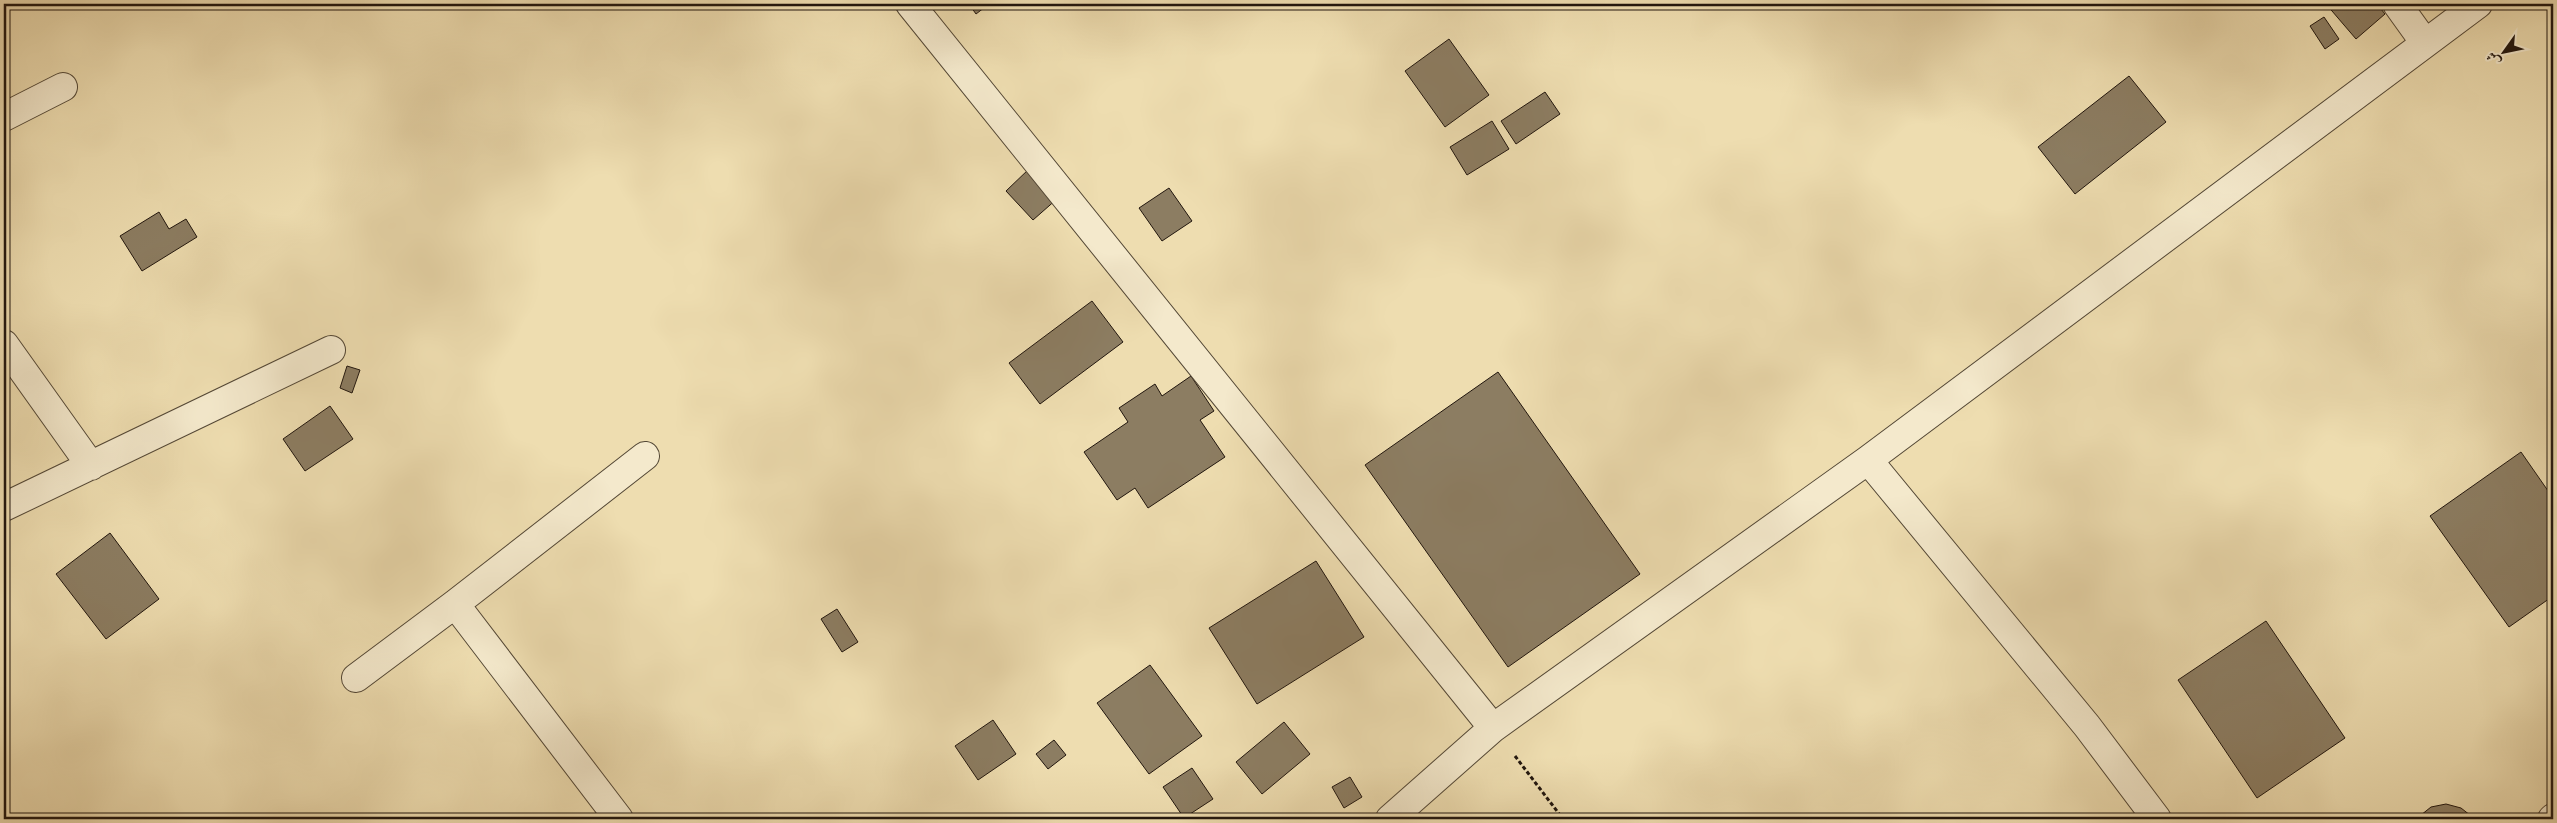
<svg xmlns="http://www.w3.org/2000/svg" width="2557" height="823" font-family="Cardo,Amiri,serif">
<rect width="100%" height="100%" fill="#eeddb0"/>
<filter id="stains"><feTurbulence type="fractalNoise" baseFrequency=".004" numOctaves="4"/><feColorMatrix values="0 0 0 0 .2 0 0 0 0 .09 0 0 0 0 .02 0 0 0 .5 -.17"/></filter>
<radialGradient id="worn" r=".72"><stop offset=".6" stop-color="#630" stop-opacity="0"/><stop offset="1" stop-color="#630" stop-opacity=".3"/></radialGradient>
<path fill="#8c7d62" stroke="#21160e" d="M969 4H989L976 14Z
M2326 4H2377L2385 14 2356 39Z
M2324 17 2339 39 2325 49 2310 26Z
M1449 39 1489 95 1445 127 1405 71Z
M2129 76 2166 122 2075 194 2038 147Z
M1545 92 1560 114 1516 144 1501 121Z
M1492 121 1509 149 1467 175 1450 147Z
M1030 168 1058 198 1033 220 1006 191Z
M1169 188 1192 221 1162 241 1139 208Z
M159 212 169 229 186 219 197 237 142 271 120 236Z
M1092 301 1123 342 1040 404 1009 363Z
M347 366 360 370 352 393 340 388Z
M1498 372 1640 574 1508 667 1365 465Z
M1191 376 1214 411 1200 420 1225 457 1148 508 1135 488 1117 500 1084 452 1128 422 1119 408 1155 384 1162 396Z
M330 406 353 439 305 471 283 439Z
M2521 452 2553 498V596L2509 627 2430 516Z
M110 533 159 599 106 639 56 574Z
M1316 561 1364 637 1257 704 1209 628Z
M837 609 858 642 842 652 821 619Z
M2266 621 2345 738 2257 798 2178 680Z
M1150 665 1202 736 1149 774 1097 703Z
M993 720 1016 754 978 780 955 746Z
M1284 722 1310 754 1262 794 1236 762Z
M1054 740 1066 755 1048 769 1036 754Z
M1192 768 1213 799 1184 818 1163 787Z
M1350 777 1362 797 1344 808 1332 787Z
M2446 804 2461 808 2475 819H2416L2431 807Z"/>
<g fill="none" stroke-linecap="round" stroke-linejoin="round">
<g stroke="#544836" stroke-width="30">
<path id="minor" d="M910 4 1493 728
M2397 4 2425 43
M4 117 63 87
M4 344 91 466
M1868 460 2087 726 2157 819
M4 507 331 350
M455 604 619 819
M356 678 455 604 645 456
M1390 819 1493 728 1868 460 2478 4
M2552 819 2553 818"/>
</g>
<path stroke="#21160e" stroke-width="3" stroke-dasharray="4 2.5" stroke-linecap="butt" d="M1515 756 1563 819"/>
<use href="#minor" stroke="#f4e9cc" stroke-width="28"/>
</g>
<rect width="2557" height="823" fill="none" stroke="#eeddb0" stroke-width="20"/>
<rect x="5" y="5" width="2547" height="813" fill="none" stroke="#21160e" stroke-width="2.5"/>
<rect x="10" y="10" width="2537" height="803" fill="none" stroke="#21160e"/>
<g transform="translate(2504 52) rotate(237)" stroke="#f4e9cc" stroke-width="4" paint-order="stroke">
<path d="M0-4L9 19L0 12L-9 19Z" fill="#21160e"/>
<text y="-8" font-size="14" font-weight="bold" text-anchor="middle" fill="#21160e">ش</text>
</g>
<rect width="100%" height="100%" filter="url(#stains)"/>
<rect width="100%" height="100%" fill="url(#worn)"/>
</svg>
